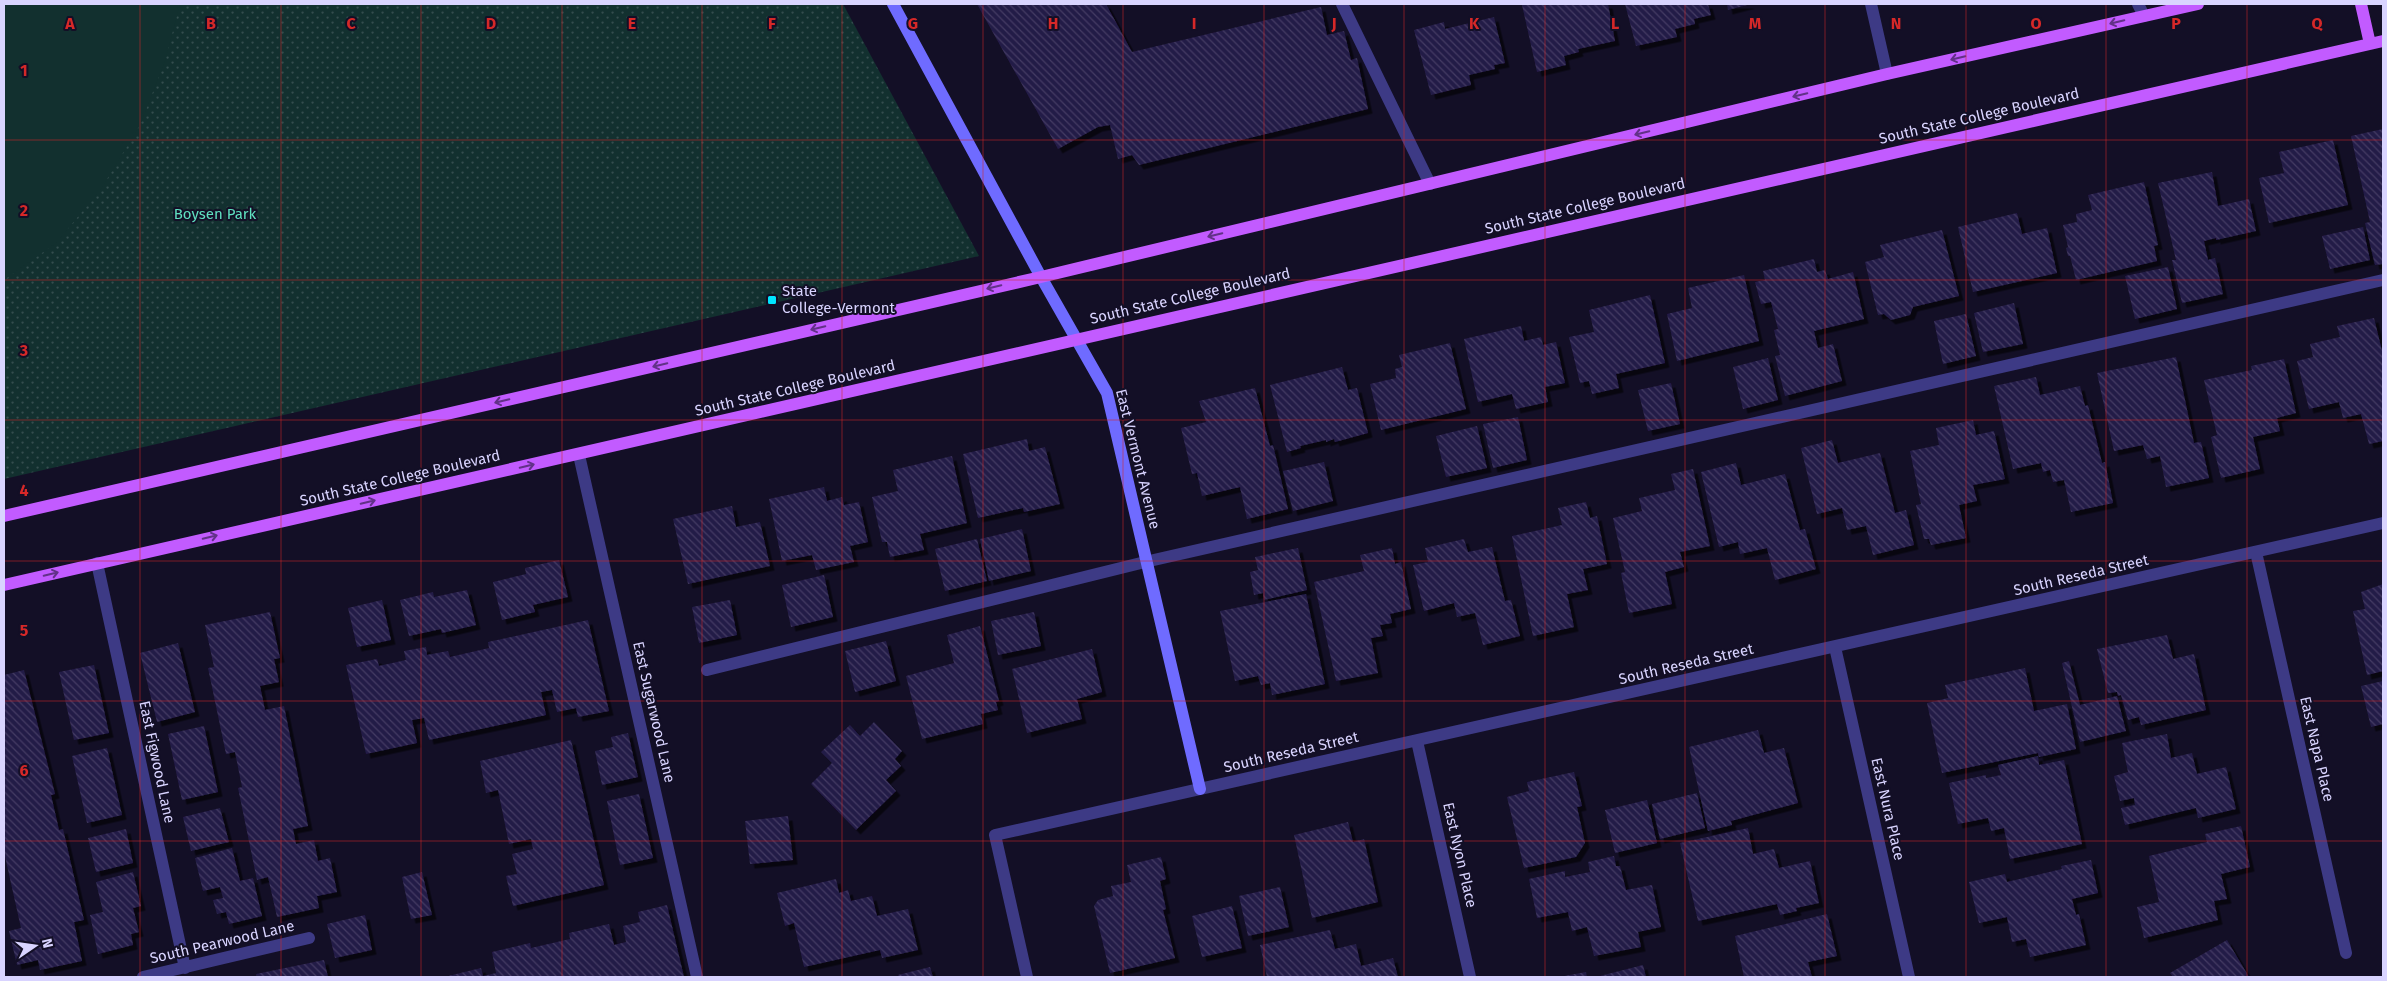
<svg xmlns="http://www.w3.org/2000/svg" width="2387" height="981" font-family="'Fira Sans',sans-serif">
<defs>
<pattern id="grass-dots" width="8" height="8" patternUnits="userSpaceOnUse" patternTransform="scale(1.25)"><rect width="8" height="8" fill="#12302f"/><path d="M2 2h.1M6 6h.1" fill="none" stroke="#344d4e" stroke-width="1.8" stroke-linecap="round"/></pattern>
<pattern id="building-back-hatch" width="6" height="6" patternUnits="userSpaceOnUse" patternTransform="scale(1.25)"><rect width="6" height="6" fill="#241b47"/><path d="M-1 5l2 2M0 0l6 6M5-1l2 2" fill="none" stroke="#433b63"/></pattern>
<filter id="shadow"><feDropShadow dx="4.5" dy="4.5" stdDeviation="0" flood-color="#0009"/></filter>
</defs>
<rect width="100%" height="100%" fill="#130f26"/>
<path fill="url(#grass-dots)" d="M4 4H843L979 256 4 479Z"/>
<path fill="#12302f" d="M4 4H180L165 61 140 125 101 189 56 243 4 280Z"/>
<path fill="url(#building-back-hatch)" filter="url(#shadow)" d="M977 4H1106L1132 52 1321 7 1327 35 1344 31 1351 60 1357 58 1368 109 1139 165 1132 155 1118 159 1110 125 1098 127 1058 149Z
M1529 4H1608L1615 41 1578 49 1579 52 1564 56 1566 65 1537 72 1522 5Z
M1625 4H1708L1711 15 1694 19 1695 24 1675 29 1677 37 1636 46Z
M1727 4H1751L1728 10Z
M1494 17 1505 63 1494 65 1495 69 1469 75 1471 85 1431 95 1414 30 1444 22 1445 29Z
M2383 129V264L2375 265 2365 223 2370 222 2351 136Z
M2333 140 2348 205 2269 223 2259 178 2284 173 2279 152Z
M2212 172 2218 206 2249 199 2256 231 2216 240V238L2204 241 2208 260 2215 258 2223 294 2182 303 2172 260H2176L2158 183Z
M2144 182 2158 245 2154 246 2157 261 2076 280 2070 256H2068L2066 248 2068 247 2063 225 2077 222 2076 214 2092 210 2088 195Z
M2017 213 2022 234 2047 228 2057 273 1973 292 1958 227Z
M2363 227 2370 260 2330 269 2322 236Z
M1942 230 1959 296 1913 307 1910 315 1891 320 1884 314 1878 315 1865 262 1884 257 1880 245Z
M1814 259 1817 272 1825 270 1828 279 1853 272 1864 319 1814 331 1818 348 1833 344 1842 381 1785 396 1775 356 1780 355 1774 330 1778 329 1771 302 1761 304 1755 282 1765 280 1763 271Z
M2168 267 2177 309 2135 319 2125 276Z
M1744 275 1759 341 1677 361 1667 314 1692 308 1688 288Z
M1650 295 1665 363 1616 374 1619 388 1592 394 1589 381 1580 383 1569 337 1594 332 1589 310Z
M2014 303 2023 344 1983 352 1974 313Z
M1966 314 1976 356 1943 364 1934 321Z
M2374 318 2383 355V441L2369 444 2361 414 2343 418 2339 402 2309 409 2297 361 2313 357 2310 344 2340 337 2337 326Z
M1521 326 1524 341 1541 337 1543 345 1556 342 1565 383 1545 387 1548 402 1516 409 1512 394 1478 402 1464 339Z
M1450 343 1466 409 1381 430 1370 384 1396 378 1395 369 1402 367 1399 355Z
M2176 357 2194 443 2201 442 2209 478 2166 487 2160 456 2147 459 2143 445 2114 451 2097 373Z
M1768 358 1778 400 1743 409 1733 367Z
M2284 359 2296 413 2277 418 2280 431 2253 437 2260 469 2221 478 2211 437 2217 435 2204 380 2252 370 2251 366Z
M1342 367 1348 390 1357 388 1368 433 1335 442 1334 439 1326 442V440L1300 446 1301 448 1287 452 1270 385Z
M2036 377 2040 395 2080 386 2085 406 2088 405 2102 463 2105 462 2113 503 2071 512 2064 480 2053 482 2050 470 2043 472 2041 463 2013 469 1994 386Z
M1671 383 1680 424 1648 431 1638 390Z
M1255 388 1270 446 1273 445 1288 509 1247 519 1240 487 1202 496 1197 473 1192 474 1181 428 1206 422 1199 401Z
M1518 417 1527 460 1493 468 1483 424Z
M1973 420 1976 435 1994 431 2005 479 1973 485 1977 501 1959 505 1966 538 1931 545 1929 539H1924L1916 505 1921 504 1910 451 1939 445 1936 428Z
M1477 426 1487 468 1446 477 1436 436Z
M1027 439 1029 451 1045 447 1060 504 1024 512 1023 508 978 518 963 454Z
M1832 440 1838 463 1880 453 1895 513 1906 510 1914 545 1873 555 1866 526 1847 530 1842 508 1817 514 1801 448Z
M952 456 967 523 920 534 924 550 890 557 887 542H882L872 497 898 491 893 470Z
M1324 462 1333 501 1293 511 1283 471Z
M1736 463 1741 485 1785 474 1800 530 1805 529 1816 569 1775 580 1767 548 1740 554 1738 542 1719 547 1701 472Z
M1693 469 1710 546 1680 552 1684 567 1665 572 1672 604 1629 613 1621 573 1625 572 1613 518 1642 511 1639 498 1675 490 1671 474Z
M824 487 827 501 842 497 844 505 859 502 868 542 850 546 854 562 816 570 812 555 782 561 769 499Z
M1586 502 1590 518 1597 516 1607 564 1583 569 1588 590 1567 594 1574 627 1533 636 1512 536 1562 525 1558 508Z
M732 506 736 527 760 522 770 566 688 584 673 519Z
M1022 529 1031 571 989 581 980 539Z
M977 539 987 581 945 591 935 549Z
M1464 539 1468 552 1492 547 1505 601 1511 600 1520 636 1483 645 1475 613 1457 617 1454 603 1424 611 1413 565 1428 562 1425 548Z
M1298 548 1307 590 1264 600 1263 593 1254 595 1250 572 1258 570 1255 557Z
M1392 548 1395 564 1401 562 1411 609 1390 614 1392 623 1380 625 1383 636 1371 638 1378 673 1336 681 1314 582 1364 571 1360 555Z
M559 560 568 597 533 605 535 612 502 620 493 582 526 574 525 568Z
M824 575 833 617 791 627 782 585Z
M2383 584V671L2367 675 2353 611 2365 609 2361 592Z
M467 590 476 625 442 633 441 629 409 636 400 600 433 592 434 597Z
M1306 594 1325 684 1272 695 1270 683 1261 685 1258 676 1235 681 1220 611Z
M382 600 391 640 357 647 348 608Z
M730 600 737 635 699 643 692 607Z
M270 612 280 658 274 659 279 682 260 686 265 710 284 706 308 826 293 829 296 844 314 840 318 861 330 858 337 892 317 896 319 908 277 917 268 877 257 880 238 788 242 787 235 752 226 754 208 668 214 667 205 625Z
M1034 612 1041 646 998 655 991 621Z
M588 620 609 711 578 717 576 708 557 712 552 690 541 692 546 715 429 740 424 718 412 720 417 743 366 754 346 665 377 659 379 666 406 660 404 651 426 647 427 655 448 651 450 657 489 648 488 642Z
M980 626 999 701 996 702 998 710 981 714 983 724 922 739 906 676 954 663 947 635Z
M2167 635 2173 659 2194 654 2206 710 2141 725 2139 717 2128 720 2121 695 2118 696 2117 692 2108 693 2097 649Z
M886 641 896 681 855 692 845 651Z
M178 643 195 712 157 722 140 653Z
M1092 649 1102 692 1077 699 1082 719 1027 733 1012 669Z
M2069 661 2080 705 2117 696 2126 731 2080 742 2062 663Z
M94 665 109 733 74 740 59 672Z
M2025 668 2034 711 2067 704 2076 749 2039 757 2038 753 1942 773 1927 703 1948 698 1945 685Z
M24 670 55 794 51 795 59 830 63 829 84 920 74 922 82 961 40 970 38 960 17 965 9 931 21 928 4 852V675Z
M2383 681V724L2371 727 2361 686Z
M874 722 902 751 895 759 901 766 886 780 896 791 856 830 811 784 832 763 821 752 850 725 860 736Z
M204 726 218 792 182 800 168 734Z
M1758 730 1764 753 1784 748 1798 803 1731 821 1732 825 1708 831 1689 747Z
M628 733 638 777 602 785 595 751 613 747 611 737Z
M2167 734 2171 758 2192 753 2197 774 2226 767 2236 809 2198 818 2196 808 2125 825 2121 808 2135 805 2134 798 2120 801 2114 776 2128 772 2122 743Z
M571 740 604 885 513 906 506 876 517 874 512 854 533 849 531 839 509 844 498 790 486 793 480 761Z
M107 748 122 815 87 823 72 756Z
M2038 756 2039 765 2064 760 2082 844 2010 859 2004 828 1991 831 1988 818 1958 824 1949 783 1986 775V778L2001 775 1998 765Z
M1574 772 1582 806 1577 807 1585 843 1576 857 1524 868 1507 797 1529 791 1527 782Z
M1697 793 1705 828 1660 839 1652 804Z
M639 794 653 858 620 865 607 801Z
M1647 800 1657 843 1615 853 1605 810Z
M220 808 229 842 191 851 183 817Z
M788 816 793 860 750 864 745 821Z
M1348 822 1353 842 1364 839 1378 902 1312 918 1294 835Z
M2241 826 2250 867 2221 874 2227 899 2214 901 2218 920 2144 938 2137 907 2159 902 2149 856 2207 842 2205 834Z
M1748 828 1753 854 1774 849 1779 868 1810 861 1819 903 1796 908 1797 911 1780 915 1777 904 1698 921 1680 843Z
M126 829 133 863 96 872 88 838Z
M232 848 240 881 253 878 262 916 229 924 226 912 217 914 213 900 223 898 220 887 203 891 195 858Z
M1614 856 1616 866H1620L1626 890 1652 885 1661 927 1638 932 1641 947 1594 956 1587 927 1572 931 1568 912 1537 918 1529 879 1565 871V877L1590 872 1588 862Z
M1161 857 1166 879 1160 881 1166 909 1163 910 1175 958 1110 973 1094 906 1098 900 1113 896 1111 886 1131 882 1127 865Z
M2091 860 2098 893 2072 899 2076 915 2079 914 2086 945 2030 957 2026 939 2012 942 2007 917 1979 923 1969 882 2005 874 2007 882 2062 869 2061 866Z
M133 872 141 906 133 908 139 932 131 934 133 945 98 954 90 915 103 912 96 882Z
M422 872 432 915 411 919 402 877Z
M836 879 839 893 848 890 851 901 872 896 877 916 908 909 918 950 882 958 880 950 804 967 794 923 785 926 777 893Z
M1280 887 1289 927 1248 936 1239 896Z
M667 905 684 977H444L481 968 483 976 496 973 492 952 530 943 531 948 570 939 569 933 609 924 614 945 626 942 623 926 640 922 638 912Z
M1232 906 1242 948 1202 957 1192 916Z
M1827 914 1837 956 1808 962 1812 977H1744L1735 936Z
M365 915 372 950 335 958 327 924Z
M1330 930 1335 949 1356 944 1361 966 1393 958 1398 977H1267L1260 945Z
M2227 940 2249 977H2173L2170 973Z
M324 960 328 977H257L256 974Z
M1643 965 1646 977H1596Z
M930 967 933 977H899L898 975Z
M1586 972 1587 977H1564V976Z"/>
<g fill="none" stroke-linecap="round" stroke-linejoin="round">
<path stroke="#3d3a85" stroke-width="12" d="M1342 4 1430 184
M2138 4 2144 16
M707 670 1145 562 2383 280"/>
<path stroke="#3d3a85" stroke-width="12" d="M1871 4 1887 74
M579 455 697 977
M2256 552 2346 953
M97 563 185 968
M1835 647 1909 977
M1417 741 1470 977
M143 977 309 938
M1027 977 995 835 2383 523"/>
<path stroke="#6f6bff" stroke-width="12" d="M893 4 1041 277 1107 393 1200 789"/>
<path stroke="#c25bff" stroke-width="12" d="M2361 4 2370 44
M4 516 1041 277 1887 74 2198 4
M4 585 2383 41"/>
</g>
<defs><path id="oneway-shaft" d="M-6 0H5M1.5-3L5.5 0L1.5 3" fill="none" stroke-width="1.6" stroke-linecap="round" stroke-linejoin="round" transform="scale(1.25)"/></defs>
<g stroke="#623188">
<use href="#oneway-shaft" transform="translate(2117 22) rotate(167)"/>
<use href="#oneway-shaft" transform="translate(1958 58) rotate(167)"/>
<use href="#oneway-shaft" transform="translate(1800 95) rotate(167)"/>
<use href="#oneway-shaft" transform="translate(1642 133) rotate(167)"/>
<use href="#oneway-shaft" transform="translate(1215 235) rotate(167)"/>
<use href="#oneway-shaft" transform="translate(994 287) rotate(167)"/>
<use href="#oneway-shaft" transform="translate(818 328) rotate(167)"/>
<use href="#oneway-shaft" transform="translate(660 365) rotate(167)"/>
<use href="#oneway-shaft" transform="translate(502 401) rotate(167)"/>
<use href="#oneway-shaft" transform="translate(527 466) rotate(-13)"/>
<use href="#oneway-shaft" transform="translate(368 502) rotate(-13)"/>
<use href="#oneway-shaft" transform="translate(210 537) rotate(-13)"/>
<use href="#oneway-shaft" transform="translate(51 574) rotate(-13)"/>
</g>
<path fill="none" stroke="#d62828" stroke-width="1" stroke-opacity="0.55" d="M140 4V977M281 4V977M421 4V977M562 4V977M702 4V977M842 4V977M983 4V977M1123 4V977M1264 4V977M1404 4V977M1545 4V977M1685 4V977M1825 4V977M1966 4V977M2106 4V977M2247 4V977M4 140H2383M4 280H2383M4 420H2383M4 561H2383M4 701H2383M4 841H2383"/>
<rect fill="#00e5ff" stroke="#130f26" stroke-width="2" x="767" y="295" width="10" height="10" rx="2.5"/>
<g text-anchor="middle" dominant-baseline="central" stroke-width="4" stroke-linejoin="round" paint-order="stroke">
<g font-size="15" fill="#d9d4ff" stroke="#130f26">
<text transform="translate(1979 116) rotate(-13)">South State College Boulevard</text>
<text transform="translate(1585 206) rotate(-13)">South State College Boulevard</text>
<text transform="translate(1190 296) rotate(-13)">South State College Boulevard</text>
<text transform="translate(795 388) rotate(-13)">South State College Boulevard</text>
<text transform="translate(1138 459) rotate(76)">East Vermont Avenue</text>
<text transform="translate(400 478) rotate(-13)">South State College Boulevard</text>
<text transform="translate(2081 575) rotate(-13)">South Reseda Street</text>
<text transform="translate(1686 664) rotate(-13)">South Reseda Street</text>
<text transform="translate(654 712) rotate(77)">East Sugarwood Lane</text>
<text transform="translate(2317 749) rotate(77)">East Napa Place</text>
<text transform="translate(1291 752) rotate(-13)">South Reseda Street</text>
<text transform="translate(157 762) rotate(78)">East Figwood Lane</text>
<text transform="translate(1888 809) rotate(77)">East Nura Place</text>
<text transform="translate(1460 855) rotate(77)">East Nyon Place</text>
<text transform="translate(222 942) rotate(-13)">South Pearwood Lane</text>
</g>
<g font-size="15" fill="#5fe0c0" stroke="#130f26">
<text x="215" y="214">Boysen Park</text>
</g>
<g font-size="15" fill="#d9d4ff" stroke="#130f26" text-anchor="start">
<text x="782" y="291">State<tspan x="782" dy="17">College-Vermont</tspan></text>
</g>
</g>
<g font-size="16" text-anchor="middle" font-weight="bold" fill="#d62828" stroke="#130f26" stroke-width="4" stroke-linejoin="round" paint-order="stroke">
<text x="70" y="29">A</text>
<text x="211" y="29">B</text>
<text x="351" y="29">C</text>
<text x="491" y="29">D</text>
<text x="632" y="29">E</text>
<text x="772" y="29">F</text>
<text x="913" y="29">G</text>
<text x="1053" y="29">H</text>
<text x="1194" y="29">I</text>
<text x="1334" y="29">J</text>
<text x="1474" y="29">K</text>
<text x="1615" y="29">L</text>
<text x="1755" y="29">M</text>
<text x="1896" y="29">N</text>
<text x="2036" y="29">O</text>
<text x="2176" y="29">P</text>
<text x="2317" y="29">Q</text>
<text x="24" y="76">1</text>
<text x="24" y="216">2</text>
<text x="24" y="356">3</text>
<text x="24" y="496">4</text>
<text x="24" y="636">5</text>
<text x="24" y="776">6</text>
</g>
<rect width="2387" height="981" fill="none" stroke="#d9d4ff" stroke-width="10"/>
<g transform="translate(35 946) rotate(77)" stroke="#130f26" stroke-width="4" paint-order="stroke">
<path d="M0-4L9 19L0 12L-9 19Z" fill="#d9d4ff"/>
<text y="-8" font-size="14" font-weight="bold" text-anchor="middle" fill="#d9d4ff">N</text>
</g>
</svg>
